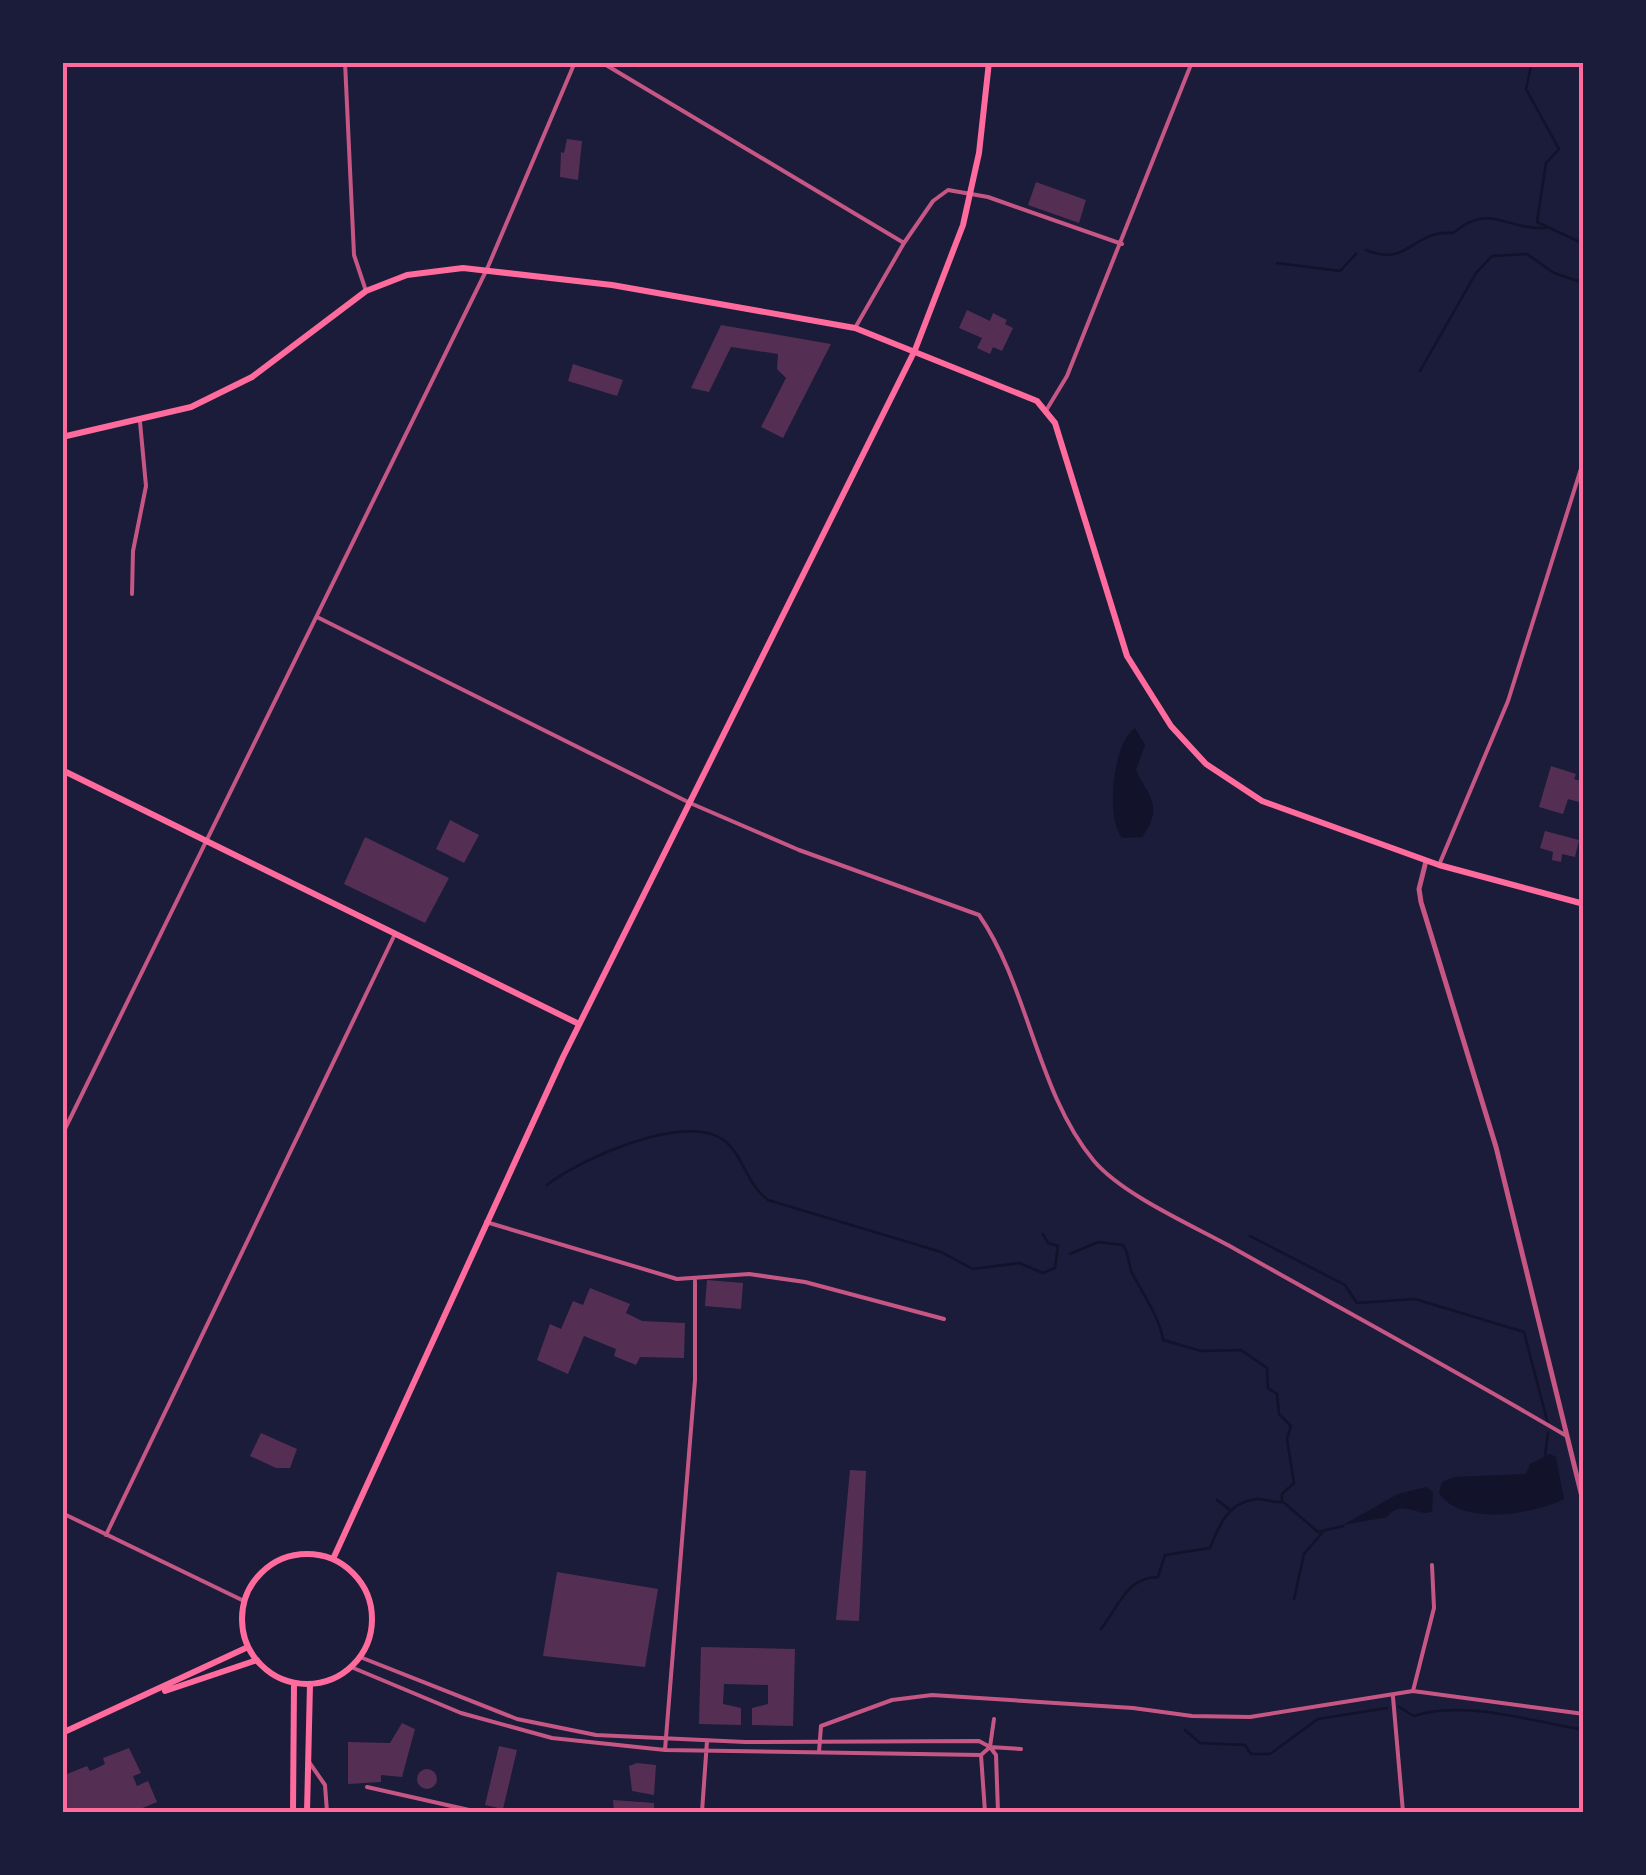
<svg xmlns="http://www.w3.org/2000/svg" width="1646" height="1875" font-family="Raleway,sans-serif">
<rect width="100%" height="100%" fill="#1b1b3a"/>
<path fill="#12122b" d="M1135 728 1145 745 1136 770C1148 797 1165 805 1142 837L1122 838C1105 818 1113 742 1135 728Z
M1550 1454 1556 1457 1564 1499C1535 1514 1461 1527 1439 1493L1442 1482 1454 1477 1526 1474 1530 1464Z
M1426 1487 1433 1492 1432 1511 1428 1513C1412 1512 1399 1501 1387 1517L1343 1525 1398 1494Z"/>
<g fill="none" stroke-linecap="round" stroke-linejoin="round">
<path stroke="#12122b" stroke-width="2.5" d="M1532 62 1526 89 1559 149 1546 163 1537 222 1584 244
M1366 250C1409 268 1411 230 1453 233 1490 202 1505 230 1545 228
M1277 263 1340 271 1356 254
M1420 371 1476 273 1492 256 1527 254 1554 273 1584 283
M547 1185C580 1159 683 1113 722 1139 743 1153 746 1184 768 1200L941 1252 973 1269 1019 1263 1043 1273 1055 1268 1058 1246 1048 1243 1043 1234
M1250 1236 1345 1285 1357 1303 1415 1299 1524 1332 1548 1424
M1070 1254 1098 1242 1123 1245C1130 1255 1128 1267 1133 1275 1144 1295 1161 1321 1163 1340L1201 1351 1241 1350 1267 1368 1268 1388 1277 1394 1279 1414 1291 1426 1287 1439 1294 1483 1282 1494V1501L1318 1532 1343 1526
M1545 1456 1548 1433
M1217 1500 1229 1509
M1294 1599 1304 1554 1322 1533
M1101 1629C1118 1608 1126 1577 1158 1577L1165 1555 1210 1548C1219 1525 1228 1502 1257 1499 1265 1498 1272 1503 1281 1502
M1399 1707 1414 1716C1461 1699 1535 1722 1584 1730
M1185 1730 1200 1743 1245 1745 1251 1754H1270L1318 1719 1387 1708"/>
</g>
<path fill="#542f53" d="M567 139 582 141 578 180 560 177 561 152 564 153Z
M1036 182 1086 200 1079 223 1028 205Z
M967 310 990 321 993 313 1007 320 1005 324 1013 328 1002 351 993 347 990 354 977 348 982 338 959 328Z
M721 325 831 344 783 438 761 427 786 378 777 369 778 354 731 347 709 392 691 388Z
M573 364 623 380 617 396 568 381Z
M1551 766 1576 774 1574 779 1584 782 1579 802 1568 799 1563 814 1539 807Z
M450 820 479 835 464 863 436 849Z
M1545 831 1579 840 1575 857 1562 854 1561 862 1552 860 1553 852 1540 848Z
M365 837 449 878 425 923 344 884Z
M707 1280 743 1283 741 1309 705 1306Z
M590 1288 630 1304 626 1313 642 1321 685 1323 684 1358 640 1357 636 1365 614 1356 616 1349 584 1336 568 1374 537 1360 550 1324 561 1329 573 1301 583 1305Z
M261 1433 297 1449 290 1468H276L250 1456Z
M850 1470 866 1471 859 1621 836 1620Z
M557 1572 658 1589 645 1667 543 1656Z
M701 1647 795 1649 793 1726 752 1725V1708L768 1704V1685L724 1684 723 1704 741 1708V1725L699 1724Z
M402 1723 415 1729 402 1777 381 1775V1782L348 1784V1742L390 1743Z
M499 1746 517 1750 503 1809 485 1805Z
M129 1748 141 1773 133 1776 137 1786 148 1781 157 1802 133 1812H65L62 1776 87 1766 90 1771 97 1768 105 1764 103 1758Z
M637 1763 656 1765 654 1795 632 1791 629 1766Z
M417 1779a10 10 0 1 1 20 0a10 10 0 1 1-20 0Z
M613 1800 654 1803V1812H614Z"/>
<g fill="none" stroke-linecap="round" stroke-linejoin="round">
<path stroke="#c65784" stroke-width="4" d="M345 62 354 255 366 291
M601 62 904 243 933 201 948 190 988 197 1122 244
M855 328 904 243
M1047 409 1067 376 1192 62
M132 594 133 551 146 486 140 422
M317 617 690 803 799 850 979 915C1028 985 1037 1093 1094 1161 1124 1196 1194 1226 1235 1249 1345 1311 1456 1371 1565 1435
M1439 865 1508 701 1584 459
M62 1135 487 269 575 62
M486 1222 677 1279 749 1274 805 1282 944 1319
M62 1513 244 1601
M106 1535 395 934
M360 1657 517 1719 596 1735 745 1742 979 1741 990 1747 1021 1749
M351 1667 461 1713 552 1738 665 1750 981 1755 990 1747
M1413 1691 1434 1608 1432 1565
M1393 1697 1403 1812
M990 1747 996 1755 998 1812
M990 1747 994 1719
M665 1750 695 1380V1281
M819 1752 821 1726 892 1700 932 1695 1133 1708 1192 1716 1250 1717 1413 1691 1584 1714
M981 1755 985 1812
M309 1762 325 1785 327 1812
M367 1787 478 1812
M702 1812 707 1741"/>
<path stroke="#c65784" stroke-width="5" d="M1426 861 1419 889 1421 902 1496 1147 1584 1505"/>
<path stroke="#ff6b9d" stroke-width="6" d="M62 437 191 407 252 377 366 291 407 275 463 268 612 285 855 328 1037 401 1055 423 1127 656 1171 726 1206 764 1262 801 1439 865 1584 904
M62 770 579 1024
M293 1812 294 1683
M307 1812 310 1684"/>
<path stroke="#ff6b9d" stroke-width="6" d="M242 1619a65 65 0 1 1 130 0a65 65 0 1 1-130 0Z
M333 1559 563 1057 915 350 963 225 979 153 989 62
M165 1691 257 1660
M62 1733 248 1647"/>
</g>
<rect width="1646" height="1875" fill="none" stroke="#1b1b3a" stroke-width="130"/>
<rect x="65" y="65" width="1516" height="1745" fill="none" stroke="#ff6b9d" stroke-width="4"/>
</svg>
